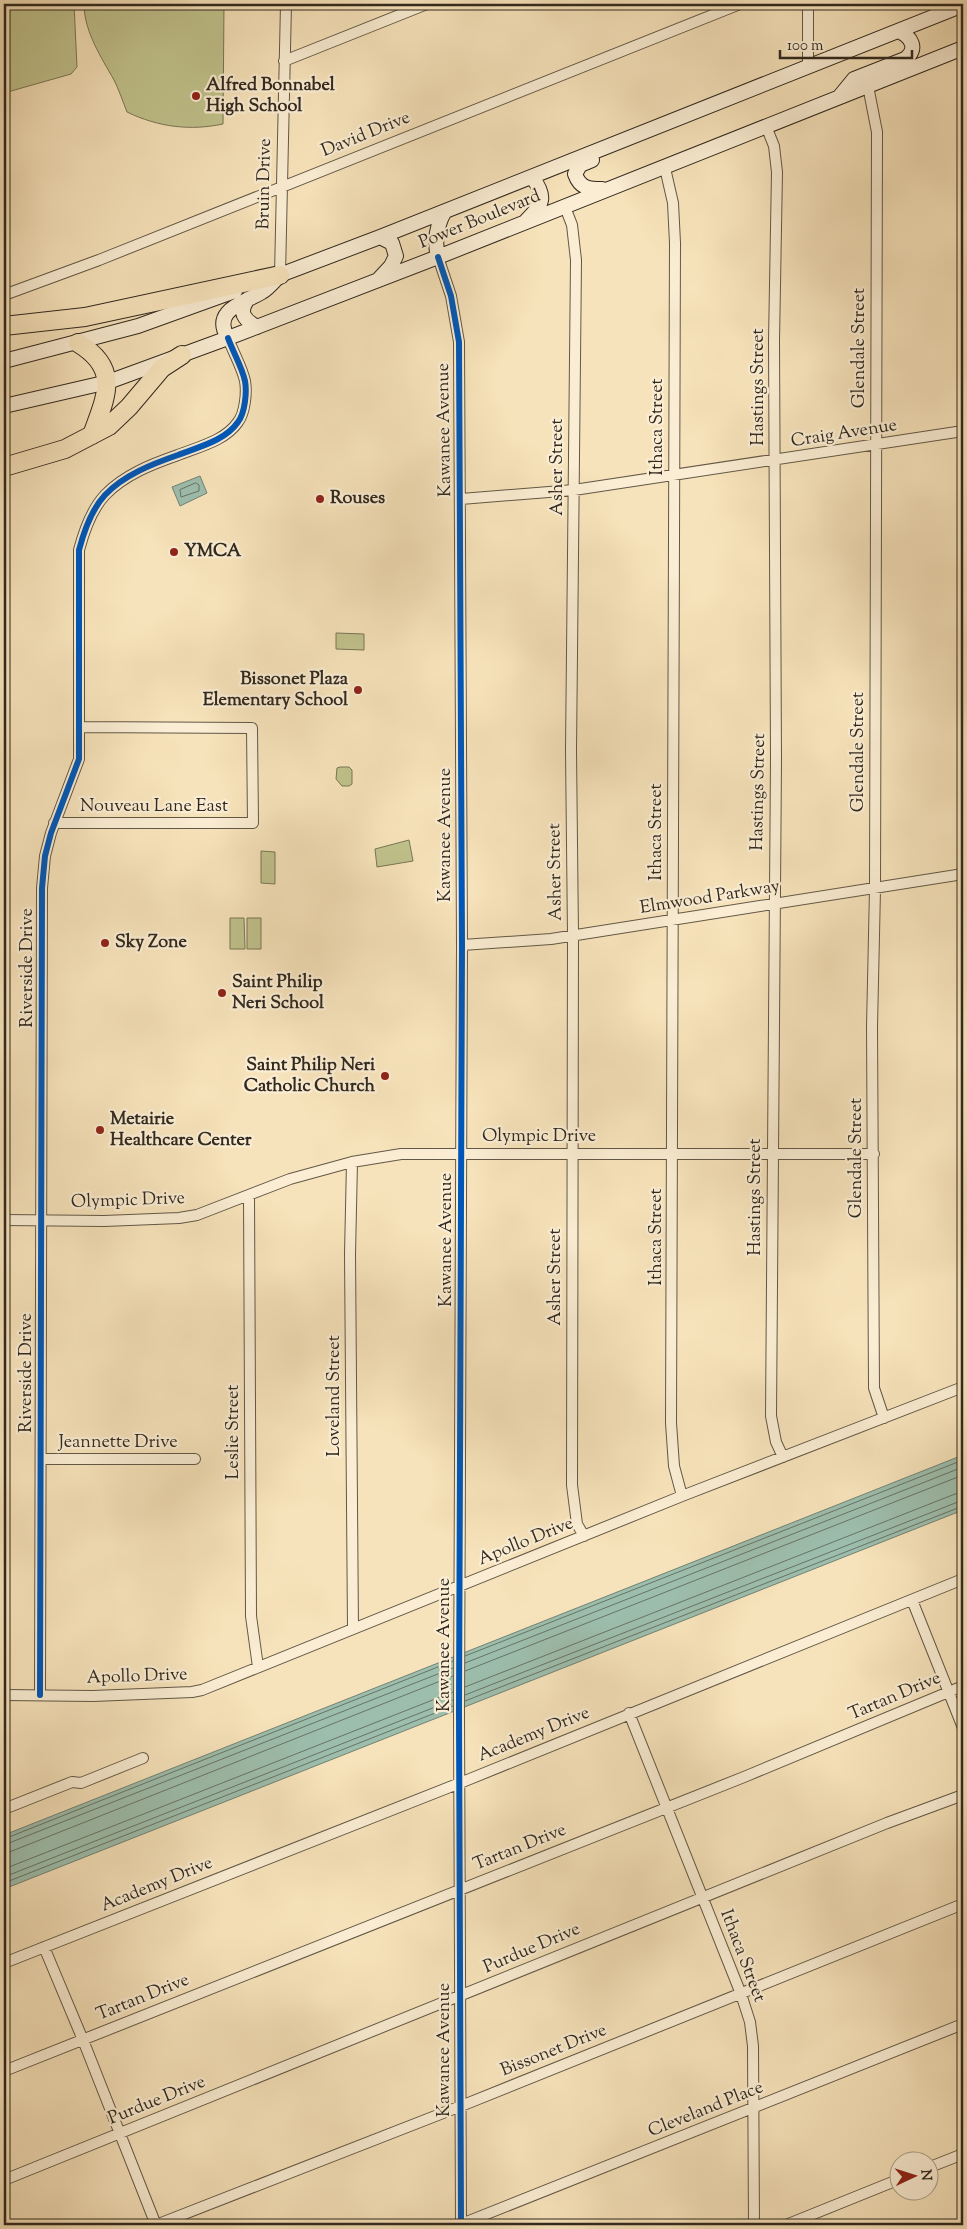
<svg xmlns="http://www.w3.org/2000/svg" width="967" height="2229" font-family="'Sorts Mill Goudy',serif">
<rect width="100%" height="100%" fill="#f7e3bb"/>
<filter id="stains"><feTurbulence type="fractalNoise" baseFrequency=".004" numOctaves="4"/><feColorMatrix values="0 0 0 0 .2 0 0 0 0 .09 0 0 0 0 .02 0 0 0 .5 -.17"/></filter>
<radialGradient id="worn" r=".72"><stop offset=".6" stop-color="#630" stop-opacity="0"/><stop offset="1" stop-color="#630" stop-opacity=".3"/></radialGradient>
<path fill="#c1c38d" stroke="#797656" d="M16 4H74L77 67 71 74 4 93V16Z
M84 4H224L223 124C190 131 158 127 127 112 123 102 119 90 114 80 101 57 84 31 84 4Z
M336 633 364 634V650L336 649Z
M340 767H349L352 770V784L349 786H342L336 779 337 768Z
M409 840 413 861 377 867 375 849Z
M261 851 275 852V884L261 883Z
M230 918H244L245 949H230Z
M247 918H261V949H247Z"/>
<path fill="#9dbead" stroke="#728274" d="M200 476 207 493 180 506 172 487Z
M963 1455V1510L4 1889V1835Z"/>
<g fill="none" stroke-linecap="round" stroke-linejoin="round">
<path stroke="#677466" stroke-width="1" d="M196 483 199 485V491L181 497 180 490Z
M465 1656 963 1460
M465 1663 963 1467
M465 1671 963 1475
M465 1687 955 1494 963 1492
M465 1695 963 1500
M465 1701 963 1506
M4 1839 453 1661
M4 1845 453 1668
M4 1853 12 1851 453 1676
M4 1869 453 1692
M4 1877 453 1700
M4 1883 453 1706"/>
<g stroke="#625846" stroke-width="12">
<path id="street" d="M808 4V67
M284 61 427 4
M868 86 877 132 875 889 872 1027 874 1388 884 1418
M766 126 774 146 777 172 774 341 776 759 771 1416 776 1442 783 1457
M665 168 673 203 675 243 671 1423 674 1466 682 1496
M565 207 572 225 576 260 571 751 573 935 572 1485 577 1524 584 1536
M438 257 451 296 459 342 462 945 459 1713 461 2225
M280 275 286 4
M4 295 99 260 740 4
M461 499 574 490 963 431
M54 823H253L252 728 79 727
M462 945 551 939 963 874
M352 1162 350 1254 353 1629
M249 1196 251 1616 258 1667
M4 1220 104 1221 179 1218 197 1215 290 1179 352 1162 401 1154H874
M42 1459H195
M912 1600 963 1728
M4 1695 93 1696 192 1692 202 1690 682 1496 963 1387
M40 1695 42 888 45 856 51 833 79 759V550C84 531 91 510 105 495 124 475 152 464 178 455 198 447 225 441 238 422 245 413 247 392 245 381 242 367 233 352 228 338
M629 1713 741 1994 750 2022 753 2046 754 2225
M4 1809 72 1782 81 1783 143 1758
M44 1947 83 2040 156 2225
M4 1963 460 1783 963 1579
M4 2071 744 1777 963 1686
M930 2167 963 2154
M4 2180 887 1823 963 1795
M156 2225 461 2106 963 1904
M459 2225 963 2024
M786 2225 900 2179"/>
</g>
<g stroke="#31291f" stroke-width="16">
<path id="secondary" d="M840 96 854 79 905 59C919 49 911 36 898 31
M592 160 580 165 575 174C580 188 588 189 602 189
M526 221C543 204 547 197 532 177
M438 257C434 240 436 226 445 211
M272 278 380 237 963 5
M379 279 391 266 396 256 392 243 380 237
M248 299C238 312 244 320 257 327
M228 338C211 310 244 303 262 292 269 288 274 281 280 275
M4 361 138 326 235 291
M4 406 108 382 228 338 438 257 963 48"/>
</g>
<g stroke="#31291f" stroke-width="20">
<path id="highway" d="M4 326 85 317 280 275
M78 343C121 369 106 396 92 435
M4 467 65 449 109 426 129 407 162 368 182 355"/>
</g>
<use href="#street" stroke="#faedd3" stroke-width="10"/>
<use href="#secondary" stroke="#faedd3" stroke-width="14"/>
<use href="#highway" stroke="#f7e3bb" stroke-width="18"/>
<g stroke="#faedd3" stroke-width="9">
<path id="cycleway" d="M438 257 451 296 459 342 462 945 459 1713 461 2225
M40 1695 42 888 45 856 51 833 79 759V550C84 531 91 510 105 495 124 475 152 464 178 455 198 447 225 441 238 422 245 413 247 392 245 381 242 367 233 352 228 338"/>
</g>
<use href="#cycleway" stroke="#0057b8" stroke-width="6"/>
</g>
<g fill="#8f2418" stroke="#faedd3" stroke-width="2">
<circle cx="196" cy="96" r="5"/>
<circle cx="320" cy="499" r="5"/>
<circle cx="174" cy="552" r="5"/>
<circle cx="358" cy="690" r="5"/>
<circle cx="105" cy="943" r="5"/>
<circle cx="222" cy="993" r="5"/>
<circle cx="385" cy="1076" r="5"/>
<circle cx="100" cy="1130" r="5"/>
</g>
<g text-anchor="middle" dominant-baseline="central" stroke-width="4.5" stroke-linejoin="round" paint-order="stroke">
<g font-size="18" font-weight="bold" fill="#31291f" stroke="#faedd3" text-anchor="start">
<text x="206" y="86">Alfred Bonnabel<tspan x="206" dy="21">High School</tspan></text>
<text x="330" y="499">Rouses</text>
<text x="184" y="552">YMCA</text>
<text x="348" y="680" text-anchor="end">Bissonet Plaza<tspan x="348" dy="21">Elementary School</tspan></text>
<text x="115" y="943">Sky Zone</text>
<text x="232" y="983">Saint Philip<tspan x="232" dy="21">Neri School</tspan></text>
<text x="375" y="1066" text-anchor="end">Saint Philip Neri<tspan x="375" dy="21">Catholic Church</tspan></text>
<text x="110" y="1120">Metairie<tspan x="110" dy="21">Healthcare Center</tspan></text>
</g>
<g font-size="18" fill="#31291f" stroke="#faedd3">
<text transform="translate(366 135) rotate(-22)">David Drive</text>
<text transform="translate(265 184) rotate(-89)">Bruin Drive</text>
<text transform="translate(480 220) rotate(-22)">Power Boulevard</text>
<text transform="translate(860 348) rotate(-90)">Glendale Street</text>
<text transform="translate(759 387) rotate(-90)">Hastings Street</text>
<text transform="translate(658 427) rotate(-90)">Ithaca Street</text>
<text transform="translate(445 430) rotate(-91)">Kawanee Avenue</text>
<text transform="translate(844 434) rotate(-9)">Craig Avenue</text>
<text transform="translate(558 467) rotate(-90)">Asher Street</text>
<text transform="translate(859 752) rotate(-90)">Glendale Street</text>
<text transform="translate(759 792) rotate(-89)">Hastings Street</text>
<text x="154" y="807">Nouveau Lane East</text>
<text transform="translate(657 832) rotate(-90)">Ithaca Street</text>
<text transform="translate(446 835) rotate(-90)">Kawanee Avenue</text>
<text transform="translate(556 872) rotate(-91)">Asher Street</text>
<text transform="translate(710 898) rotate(-9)">Elmwood Parkway</text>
<text transform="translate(28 968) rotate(-90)">Riverside Drive</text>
<text x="539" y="1137">Olympic Drive</text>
<text transform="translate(857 1158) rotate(-90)">Glendale Street</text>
<text transform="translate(756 1197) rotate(-90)">Hastings Street</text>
<text transform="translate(128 1201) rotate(-2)">Olympic Drive</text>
<text transform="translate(657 1237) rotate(-90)">Ithaca Street</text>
<text transform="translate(447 1240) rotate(-90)">Kawanee Avenue</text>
<text transform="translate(556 1277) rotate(-90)">Asher Street</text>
<text transform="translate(27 1373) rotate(-90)">Riverside Drive</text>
<text transform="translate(335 1396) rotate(-90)">Loveland Street</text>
<text transform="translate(234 1432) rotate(-90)">Leslie Street</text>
<text x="118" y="1443">Jeannette Drive</text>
<text transform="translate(526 1542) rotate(-22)">Apollo Drive</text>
<text transform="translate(445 1645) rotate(-90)">Kawanee Avenue</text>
<text transform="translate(137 1677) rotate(-2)">Apollo Drive</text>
<text transform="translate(895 1697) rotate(-23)">Tartan Drive</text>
<text transform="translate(534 1735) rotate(-22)">Academy Drive</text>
<text transform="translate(520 1848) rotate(-22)">Tartan Drive</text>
<text transform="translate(157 1885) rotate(-22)">Academy Drive</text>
<text transform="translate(532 1949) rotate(-23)">Purdue Drive</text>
<text transform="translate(742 1956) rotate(69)">Ithaca Street</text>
<text transform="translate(143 1998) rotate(-22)">Tartan Drive</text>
<text transform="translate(445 2050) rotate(-90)">Kawanee Avenue</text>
<text transform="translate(554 2051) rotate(-22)">Bissonet Drive</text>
<text transform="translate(157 2101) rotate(-22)">Purdue Drive</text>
<text transform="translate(706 2110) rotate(-22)">Cleveland Place</text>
</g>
</g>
<rect width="967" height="2229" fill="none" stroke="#f7e3bb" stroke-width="20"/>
<rect x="5" y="5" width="957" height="2219" fill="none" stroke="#31291f" stroke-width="2.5"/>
<rect x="10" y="10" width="947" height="2209" fill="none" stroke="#31291f"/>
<g transform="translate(914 2176) rotate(86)"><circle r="24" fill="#faedd3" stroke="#aa9f8b"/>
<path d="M0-4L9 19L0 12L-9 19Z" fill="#8f2418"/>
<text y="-8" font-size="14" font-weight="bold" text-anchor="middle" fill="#31291f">N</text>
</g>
<path d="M780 50v8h132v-8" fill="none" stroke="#31291f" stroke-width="2.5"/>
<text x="787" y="50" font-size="15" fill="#31291f" stroke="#faedd3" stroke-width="4" paint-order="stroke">100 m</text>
<rect width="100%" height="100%" filter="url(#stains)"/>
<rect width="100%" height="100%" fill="url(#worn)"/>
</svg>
